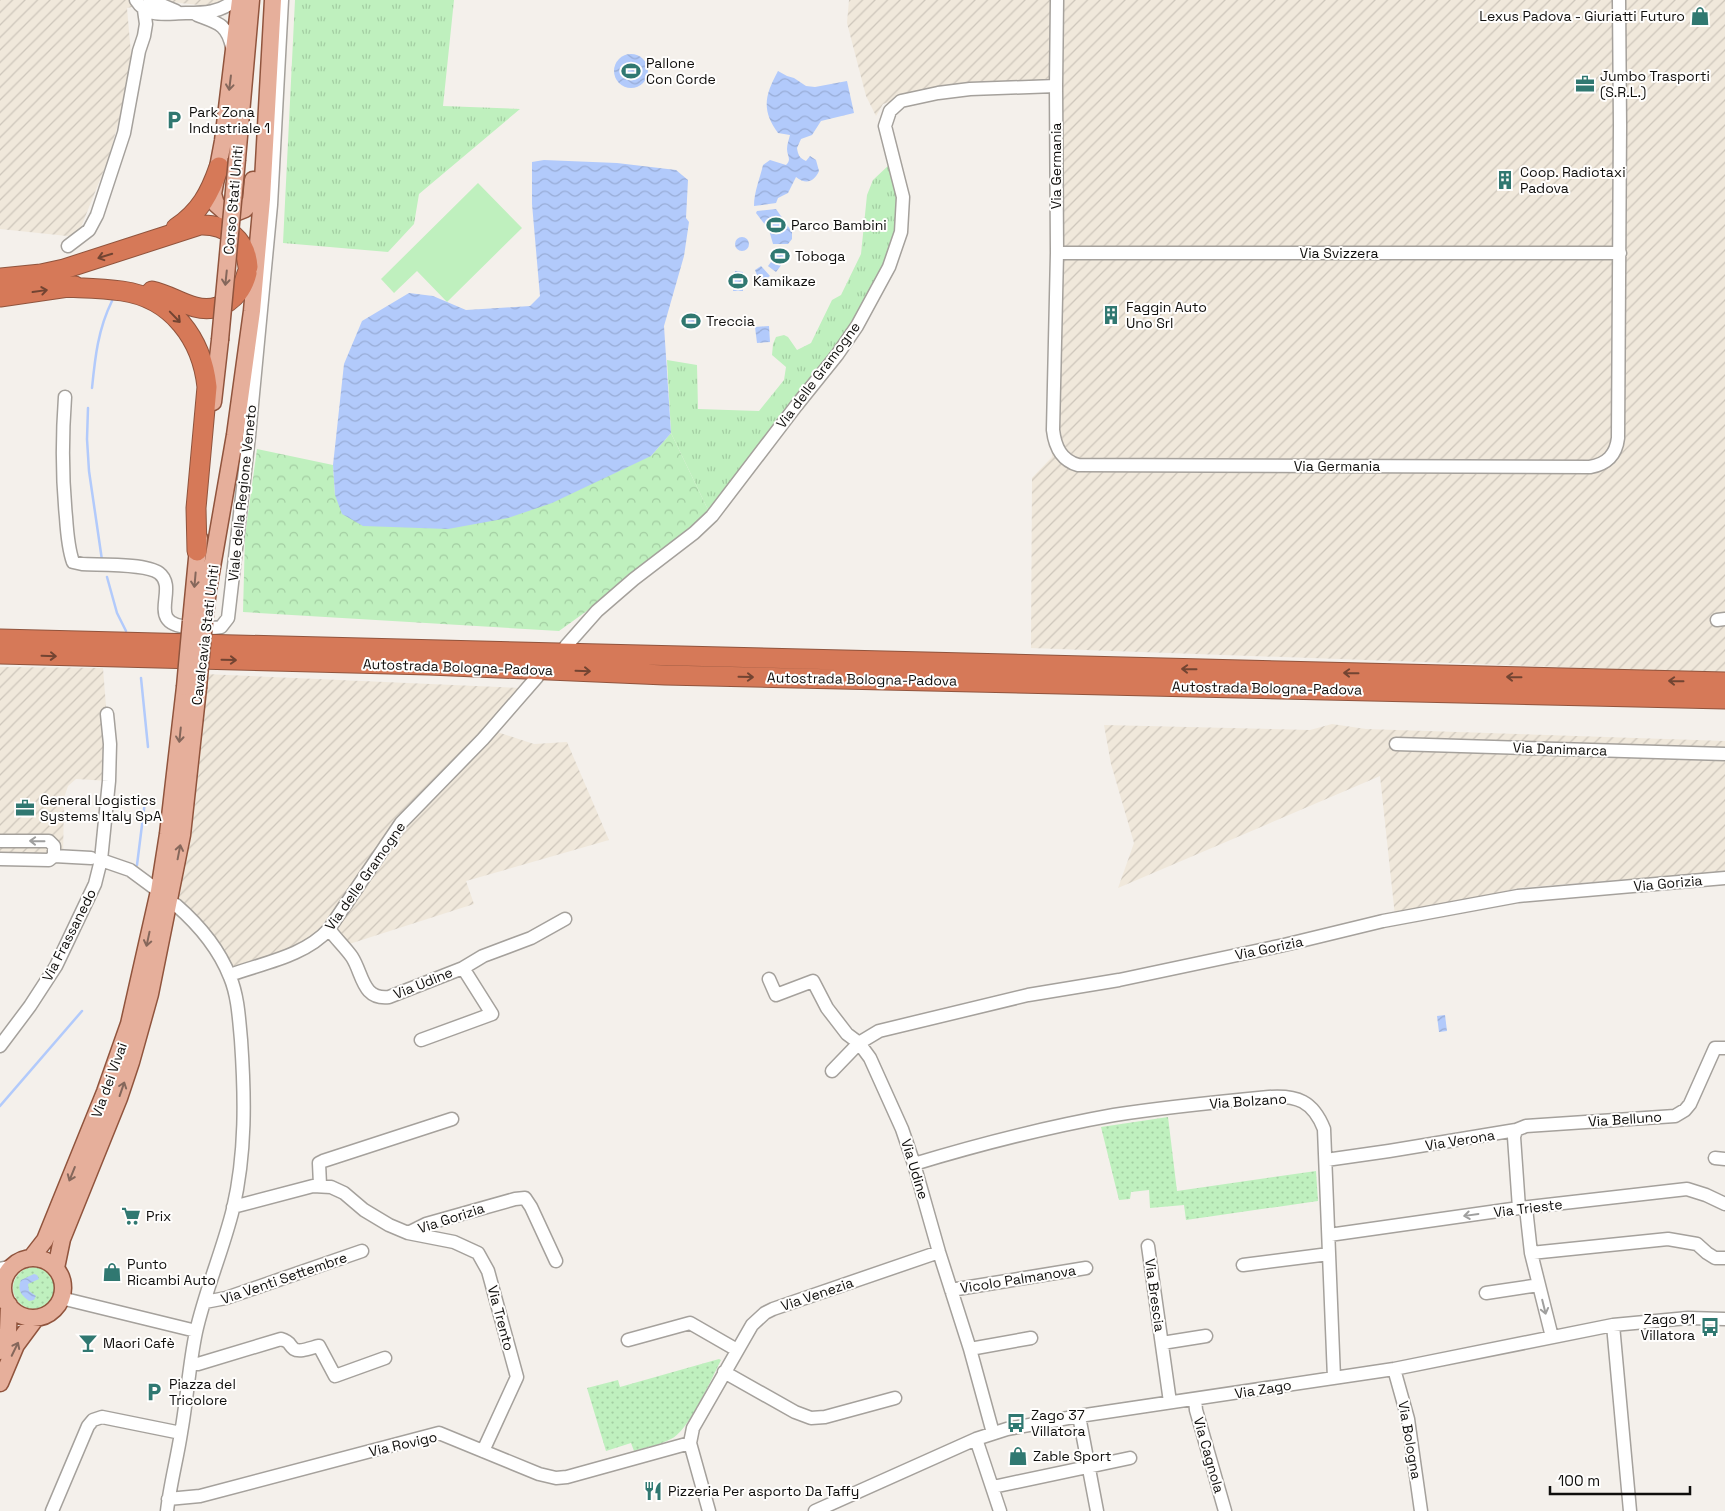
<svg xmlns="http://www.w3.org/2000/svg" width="1725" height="1511" font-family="'Space Grotesk',sans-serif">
<defs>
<pattern id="industrial-furrows" width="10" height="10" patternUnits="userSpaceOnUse" patternTransform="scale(1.25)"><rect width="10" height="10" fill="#f0e8db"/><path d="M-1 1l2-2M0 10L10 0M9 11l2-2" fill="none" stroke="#cdc6bb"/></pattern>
<pattern id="grass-tufts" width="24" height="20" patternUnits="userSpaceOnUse" patternTransform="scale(1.25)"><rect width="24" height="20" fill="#bff0be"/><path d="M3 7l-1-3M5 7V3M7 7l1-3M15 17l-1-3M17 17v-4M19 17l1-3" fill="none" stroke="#a3cda2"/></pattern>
<pattern id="forest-crowns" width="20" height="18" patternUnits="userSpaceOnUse" patternTransform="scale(1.25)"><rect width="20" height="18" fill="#bff0be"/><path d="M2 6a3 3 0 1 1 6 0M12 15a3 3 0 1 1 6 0" fill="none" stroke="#a3cda2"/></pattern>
<pattern id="park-dots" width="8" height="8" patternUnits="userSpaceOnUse" patternTransform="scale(1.25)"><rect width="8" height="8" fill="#bff0be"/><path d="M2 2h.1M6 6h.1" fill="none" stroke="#a3cda2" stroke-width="1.8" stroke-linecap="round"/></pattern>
<pattern id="water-waves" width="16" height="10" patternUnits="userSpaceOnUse" patternTransform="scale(1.25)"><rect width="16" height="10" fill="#b2cafb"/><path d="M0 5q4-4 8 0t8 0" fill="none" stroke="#98acd6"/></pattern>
</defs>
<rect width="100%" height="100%" fill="#f4f0eb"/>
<path fill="url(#industrial-furrows)" d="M0 0H227L217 7 162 1 127 8 131 54 126 95 108 160 77 237 0 229Z
M849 0H1725V673L1031 648 1032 478 1052 457V86L900 99 883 104 876 116 866 96 847 23Z
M0 667 103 668 109 744V781L76 779 68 786 64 798 63 860 0 859Z
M205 674 522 688 485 728 534 744 567 742 609 840 466 881 474 904 343 946 336 939 321 937 230 975 176 905 188 836Z
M1332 724 1366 729 1725 741V872L1519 888 1395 916 1380 776 1118 888 1134 843 1111 764 1104 725 1310 730Z"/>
<path fill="url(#grass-tufts)" d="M295 0H454L443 106 520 109 419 194 414 224 388 252 283 243Z
M890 164 898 199V231L856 326 711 516 671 433 667 360 697 365 698 409 759 411 784 380 786 367 772 355 773 344 776 337 784 335 788 337 797 350 811 343 832 300 841 295 861 254 867 195 873 180Z"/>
<path fill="url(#forest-crowns)" d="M671 433 711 516 591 608 559 631 243 612 245 536 257 449 333 465 335 495 651 456Z"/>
<path fill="url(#park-dots)" d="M1168 1117 1177 1191 1316 1171 1318 1201 1186 1220 1184 1205 1150 1208 1149 1190 1131 1192 1130 1199 1119 1200 1101 1127Z
M13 1288a21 21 0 1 1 42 0a21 21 0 1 1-42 0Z
M719 1359 721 1360C712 1378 688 1432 671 1439 660 1445 646 1447 634 1451L631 1443 606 1451 587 1388 618 1380 620 1387Z"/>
<path fill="#bff0be" d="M478 183 522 228 447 302 417 271 394 293 381 279Z"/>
<path fill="url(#water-waves)" d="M614 71a17 17 0 1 1 34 0a17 17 0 1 1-34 0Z
M778 71 787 76 794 78 806 86 815 87 847 81 854 113 821 121 812 135 801 139 797 148C798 154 799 158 806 161L810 156 816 160 819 171C814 182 806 185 796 177L788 193 778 198 776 203 754 206C754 192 760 178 763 165L770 160 786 165C792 159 787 156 787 149 787 144 789 139 790 135L778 133C761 110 765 95 778 71Z
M544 160 617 163 676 170 688 180 686 218 689 222 684 256 664 326 671 433 651 456 552 503 508 518 448 529 363 526 342 514 335 495 333 465 344 364 362 321 409 293 433 296 466 310 530 306 540 296 532 204V162Z
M776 209 792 232V239L788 244H773L769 230 756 213 757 211Z
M735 244a7 7 0 1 1 14 0a7 7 0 1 1-14 0Z
M778 248 788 250 782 264 776 272 768 266 771 262Z
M761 266 770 276 760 283 755 270Z
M735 271 743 272V291H733Z
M696 312 700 325 686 330 682 316Z
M769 326 770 342 757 343 755 327Z
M1445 1015 1447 1031 1439 1032 1437 1016Z
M34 1274 37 1275 39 1279 28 1284 29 1291 36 1296 34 1300 29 1301C21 1295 17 1290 21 1280Z"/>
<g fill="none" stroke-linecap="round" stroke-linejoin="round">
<path stroke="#b2cafb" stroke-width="2.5" d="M92 388C95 358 98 329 112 301
M88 408 87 439 89 471 102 560
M107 577 117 613 126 631
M141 678 148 747
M137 865 145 801
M0 1106 82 1011"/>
<g stroke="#a5a19c" stroke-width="15">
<path id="minor" d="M136 0C148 19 167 13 186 13 203 13 221 13 234 0
M150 0 176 11
M1057 0 1056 86 1057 253 1053 430C1055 447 1061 460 1078 465L1590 467C1607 464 1616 455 1618 438L1620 125 1619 0
M197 15C218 23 227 24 232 47
M68 246 89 230 97 215 124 133 139 51 144 36 146 24 144 10
M1057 253H1620
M65 397C62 438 62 477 66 517 67 532 68 548 73 562L82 564C99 565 146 563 159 573 180 589 143 625 190 627 200 628 210 629 221 627L228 618 249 436 271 205 282 0
M1717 620 1725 619
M566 646 597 611 634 579 694 533 712 516 796 406 837 355 857 326 889 267 901 232 903 197 885 126 890 111 901 101 938 93 970 89 1056 86
M1396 744 1725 754
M0 841H49L54 846V856L49 860 0 859
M54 856 91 858
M101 860 130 870 153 887
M329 929C336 939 345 947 352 957 363 974 362 1000 389 997L463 968 483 956 531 938 565 919
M230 975C263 963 305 956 329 929L401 823 483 739 537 677
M769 979 776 995 813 981 827 1008 847 1034 859 1043 870 1058 902 1129 914 1164 939 1252 970 1349 993 1433
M421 1040 492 1014 463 968
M0 1046 30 1006 56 966 95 884 101 860 109 781 110 744 107 714
M832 1071 859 1043 879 1031 1028 995 1119 980 1284 945 1383 921 1518 896 1725 878
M1516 1130 1526 1126 1675 1116 1685 1110 1690 1104 1715 1048H1725
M1715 1158 1725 1159
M1326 1160 1389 1151 1516 1130 1514 1137 1519 1208
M914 1164C980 1144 1047 1127 1114 1115 1165 1107 1217 1102 1269 1097 1297 1095 1313 1101 1324 1129L1334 1378
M320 1185 319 1163 323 1161 452 1119
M233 1207 313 1186 331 1187 344 1193 364 1210 389 1225 408 1233 454 1242 478 1253 488 1271 517 1377 483 1451
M1526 1208 1531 1253 1552 1337
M408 1233 426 1224 515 1199 525 1198 531 1207 556 1261
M1329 1235 1519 1208 1687 1189 1706 1195 1725 1204
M1148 1246 1170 1402
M1531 1253 1668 1239 1697 1244 1707 1253 1715 1258H1725
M1243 1265 1329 1254
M0 1269 13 1266
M951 1290 1086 1268
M0 1293 5 1297
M1486 1293 1539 1285
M61 1298 196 1331
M205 1302 226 1298 362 1251
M1613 1325 1630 1511
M628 1340 690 1323 737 1350
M1162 1343 1206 1336
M970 1349 1031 1338
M191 1363 198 1364 281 1339C291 1342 288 1344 294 1349 300 1353 313 1347 319 1346L335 1376 385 1358
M1394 1369 1408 1419 1421 1511
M724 1372 795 1412 811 1418 825 1417 895 1398
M1195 1399 1196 1410 1225 1511
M1079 1416 1097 1511
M976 1439 1000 1511
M993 1487 1130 1458
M168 1499 200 1496 439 1433 539 1474 556 1478 567 1477 690 1443
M52 1511 88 1426 93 1420 102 1417 181 1433
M167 1511C170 1485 177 1459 181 1433 187 1400 189 1365 196 1332 205 1291 223 1250 233 1209 246 1153 245 1097 241 1040 239 1019 238 996 230 977 219 949 199 925 176 905
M709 1511 690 1443 693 1428 752 1325 765 1313 773 1309 939 1252
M815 1511 976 1439 1007 1429 1079 1416 1394 1369 1613 1325 1688 1318 1725 1319"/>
</g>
<g stroke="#90543d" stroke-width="19">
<path id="major" d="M240 0 223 141 213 194 216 204 225 212 230 213H235L245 209 251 201 253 180
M237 159 251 0
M213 402 220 340
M191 621 199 538
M204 622 208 590 235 435 252 311 262 199 273 0
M31 1258 45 1240 105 1092 129 1024 159 891 168 834 185 687
M3 1288a30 30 0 1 1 60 0a30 30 0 1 1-60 0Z
M56 1268 62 1239 119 1098 131 1062 150 994 182 835 198 688
M0 1351 8 1331 9 1305
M0 1383 16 1345 36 1318"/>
</g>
<g stroke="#90543d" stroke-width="21">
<path id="highway" d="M176 228C200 212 210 193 219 167
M0 278 41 274 64 269 200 225C227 224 246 240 248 267
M64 287C83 288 103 288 122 291 172 298 202 339 207 387L196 508 197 551
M152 291C167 294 180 303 195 307 220 314 241 297 247 273
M0 297 75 286
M0 639 1725 682
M0 654 429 665 665 675 1725 699"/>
</g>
<use href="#minor" stroke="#fff" stroke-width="12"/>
<use href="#major" stroke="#e6af9b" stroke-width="16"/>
<use href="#highway" stroke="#d67958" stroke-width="19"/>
<g stroke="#90543d" stroke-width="19" stroke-linecap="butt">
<path id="major-bridge" d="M220 340 237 159
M185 687 191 621
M198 688 204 622"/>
</g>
<use href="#major-bridge" stroke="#e6af9b" stroke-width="16"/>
</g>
<defs><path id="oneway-shaft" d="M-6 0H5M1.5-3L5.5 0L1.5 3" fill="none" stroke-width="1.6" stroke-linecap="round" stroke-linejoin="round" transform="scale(1.25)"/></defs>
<g stroke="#85675b">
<use href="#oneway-shaft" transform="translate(230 83) rotate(97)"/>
<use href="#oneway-shaft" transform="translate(226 278) rotate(96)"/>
<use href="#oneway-shaft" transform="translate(195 580) rotate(95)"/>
<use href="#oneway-shaft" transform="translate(180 735) rotate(96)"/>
<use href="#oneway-shaft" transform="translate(179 852) rotate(-79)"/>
<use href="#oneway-shaft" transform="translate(148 939) rotate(102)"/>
<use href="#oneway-shaft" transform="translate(122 1089) rotate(-71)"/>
<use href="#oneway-shaft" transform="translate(72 1174) rotate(112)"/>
<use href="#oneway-shaft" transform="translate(15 1349) rotate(-64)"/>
</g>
<g stroke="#724432">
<use href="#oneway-shaft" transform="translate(105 256) rotate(163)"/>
<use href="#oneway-shaft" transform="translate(40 291) rotate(-8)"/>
<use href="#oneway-shaft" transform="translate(175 317) rotate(46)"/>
<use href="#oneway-shaft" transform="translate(49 656) rotate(2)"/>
<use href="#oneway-shaft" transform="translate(229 660) rotate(1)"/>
<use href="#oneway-shaft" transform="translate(1189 669) rotate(-179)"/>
<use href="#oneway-shaft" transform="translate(583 671) rotate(2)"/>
<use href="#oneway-shaft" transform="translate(1351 673) rotate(-179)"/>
<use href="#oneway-shaft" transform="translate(746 677) rotate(1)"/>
<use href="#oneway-shaft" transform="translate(1514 677) rotate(-179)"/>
<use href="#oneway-shaft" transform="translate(1676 681) rotate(-179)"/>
</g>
<g stroke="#9f9f9e">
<use href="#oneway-shaft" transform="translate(37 841) rotate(-179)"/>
<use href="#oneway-shaft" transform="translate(1471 1215) rotate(172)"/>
<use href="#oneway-shaft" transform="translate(1544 1307) rotate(76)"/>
</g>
<defs>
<g id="shop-bare" transform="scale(1.5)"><path d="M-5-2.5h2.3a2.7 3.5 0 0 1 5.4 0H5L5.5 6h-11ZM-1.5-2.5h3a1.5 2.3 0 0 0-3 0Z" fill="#307871" stroke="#fffefd" stroke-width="2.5" paint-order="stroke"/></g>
<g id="stadium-bare" transform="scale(1.5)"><path d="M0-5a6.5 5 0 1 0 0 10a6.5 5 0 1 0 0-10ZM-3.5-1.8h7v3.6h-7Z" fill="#307871" stroke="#fffefd" stroke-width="2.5" paint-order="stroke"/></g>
<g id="office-bare" transform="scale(1.5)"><path d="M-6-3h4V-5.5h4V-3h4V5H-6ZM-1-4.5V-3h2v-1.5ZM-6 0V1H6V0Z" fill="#307871" stroke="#fffefd" stroke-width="2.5" paint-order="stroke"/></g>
<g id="parking-bare" transform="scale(1.5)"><path d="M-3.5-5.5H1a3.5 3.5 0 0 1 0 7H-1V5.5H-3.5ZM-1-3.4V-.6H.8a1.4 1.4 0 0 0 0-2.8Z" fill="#307871" stroke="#fffefd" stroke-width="2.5" paint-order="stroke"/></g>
<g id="building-bare" transform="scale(1.5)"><path d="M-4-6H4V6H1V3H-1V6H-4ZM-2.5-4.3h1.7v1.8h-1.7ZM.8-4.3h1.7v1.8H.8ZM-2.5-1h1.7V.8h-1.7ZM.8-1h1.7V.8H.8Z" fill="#307871" stroke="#fffefd" stroke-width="2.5" paint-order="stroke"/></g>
<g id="supermarket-bare" transform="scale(1.5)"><path d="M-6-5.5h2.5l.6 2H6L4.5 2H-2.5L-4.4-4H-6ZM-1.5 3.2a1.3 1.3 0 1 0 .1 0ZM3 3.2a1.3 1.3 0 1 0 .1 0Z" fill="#307871" stroke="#fffefd" stroke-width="2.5" paint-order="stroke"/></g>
<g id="bus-bare" transform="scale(1.5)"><path d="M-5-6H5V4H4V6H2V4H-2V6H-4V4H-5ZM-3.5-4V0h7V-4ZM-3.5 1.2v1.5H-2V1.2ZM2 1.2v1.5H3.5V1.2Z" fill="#307871" stroke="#fffefd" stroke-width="2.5" paint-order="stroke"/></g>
<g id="bar-bare" transform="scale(1.5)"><path d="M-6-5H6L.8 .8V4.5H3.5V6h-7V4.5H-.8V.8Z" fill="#307871" stroke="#fffefd" stroke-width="2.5" paint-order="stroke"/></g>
<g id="restaurant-bare" transform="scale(1.5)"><path d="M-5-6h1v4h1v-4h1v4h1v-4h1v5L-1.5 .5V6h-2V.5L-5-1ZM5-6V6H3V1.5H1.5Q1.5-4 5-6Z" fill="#307871" stroke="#fffefd" stroke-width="2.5" paint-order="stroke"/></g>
</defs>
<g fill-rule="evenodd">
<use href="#shop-bare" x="1700" y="16"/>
<use href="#stadium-bare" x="631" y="71"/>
<use href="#office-bare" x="1585" y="84"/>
<use href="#parking-bare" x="174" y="120"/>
<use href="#building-bare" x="1505" y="180"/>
<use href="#stadium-bare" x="776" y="225"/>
<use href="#stadium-bare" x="780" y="256"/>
<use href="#stadium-bare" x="738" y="281"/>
<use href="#building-bare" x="1111" y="315"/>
<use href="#stadium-bare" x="691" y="321"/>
<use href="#office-bare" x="25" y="808"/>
<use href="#supermarket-bare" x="131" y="1216"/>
<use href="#shop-bare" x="112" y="1272"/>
<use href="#bus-bare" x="1710" y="1327"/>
<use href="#bar-bare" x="88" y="1343"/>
<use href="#parking-bare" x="154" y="1392"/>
<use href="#bus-bare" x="1016" y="1423"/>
<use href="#shop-bare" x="1018" y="1456"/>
<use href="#restaurant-bare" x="653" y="1491"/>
</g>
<g text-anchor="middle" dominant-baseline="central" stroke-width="4" stroke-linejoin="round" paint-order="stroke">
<g font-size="14" fill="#0f0e0c" stroke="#fffefd" text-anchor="start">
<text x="1685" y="16" text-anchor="end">Lexus Padova - Giuriatti Futuro</text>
<text x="646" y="63">Pallone<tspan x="646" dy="16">Con Corde</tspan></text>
<text x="1600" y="76">Jumbo Trasporti<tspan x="1600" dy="16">(S.R.L.)</tspan></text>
<text x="189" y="112">Park Zona<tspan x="189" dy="16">Industriale 1</tspan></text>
<text x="1520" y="172">Coop. Radiotaxi<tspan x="1520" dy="16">Padova</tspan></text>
<text x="791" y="225">Parco Bambini</text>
<text x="795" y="256">Toboga</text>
<text x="753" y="281">Kamikaze</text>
<text x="1126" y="307">Faggin Auto<tspan x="1126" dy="16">Uno Srl</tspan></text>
<text x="706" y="321">Treccia</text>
<text x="40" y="800">General Logistics<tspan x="40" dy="16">Systems Italy SpA</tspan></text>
<text x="146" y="1216">Prix</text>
<text x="127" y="1264">Punto<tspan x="127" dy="16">Ricambi Auto</tspan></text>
<text x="1695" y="1319" text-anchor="end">Zago 91<tspan x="1695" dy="16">Villatora</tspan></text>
<text x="103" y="1343">Maori Cafè</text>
<text x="169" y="1384">Piazza del<tspan x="169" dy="16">Tricolore</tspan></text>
<text x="1031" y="1415">Zago 37<tspan x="1031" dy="16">Villatora</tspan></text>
<text x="1033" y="1456">Zable Sport</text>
<text x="668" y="1491">Pizzeria Per asporto Da Taffy</text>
</g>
<g font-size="14" fill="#0f0e0c" stroke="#fffefd">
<text transform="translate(1056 166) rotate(-90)">Via Germania</text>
<text transform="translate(233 200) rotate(-85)">Corso Stati Uniti</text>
<text x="1339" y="253">Via Svizzera</text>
<text transform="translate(818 375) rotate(-53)">Via delle Gramogne</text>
<text x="1337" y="466">Via Germania</text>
<text transform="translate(242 493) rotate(-84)">Viale della Regione Veneto</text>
<text transform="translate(205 635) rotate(-83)">Cavalcavia Stati Uniti</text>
<text transform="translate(458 667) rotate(2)">Autostrada Bologna-Padova</text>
<text transform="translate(862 679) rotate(1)">Autostrada Bologna-Padova</text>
<text transform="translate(1267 688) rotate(1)">Autostrada Bologna-Padova</text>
<text transform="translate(1560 749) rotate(2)">Via Danimarca</text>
<text transform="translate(365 876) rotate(-55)">Via delle Gramogne</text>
<text transform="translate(1668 883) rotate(-5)">Via Gorizia</text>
<text transform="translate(69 935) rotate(-63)">Via Frassanedo</text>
<text transform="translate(1269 948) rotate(-12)">Via Gorizia</text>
<text transform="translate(423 983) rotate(-22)">Via Udine</text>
<text transform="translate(109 1080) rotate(-70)">Via dei Vivai</text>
<text transform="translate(1248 1101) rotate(-4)">Via Bolzano</text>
<text transform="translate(1625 1119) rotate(-4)">Via Belluno</text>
<text transform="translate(1460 1140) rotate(-9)">Via Verona</text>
<text transform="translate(915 1169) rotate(73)">Via Udine</text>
<text transform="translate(1528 1208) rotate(-7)">Via Trieste</text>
<text transform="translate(451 1218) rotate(-18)">Via Gorizia</text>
<text transform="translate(284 1278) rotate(-19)">Via Venti Settembre</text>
<text transform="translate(1018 1279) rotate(-9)">Vicolo Palmanova</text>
<text transform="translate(817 1294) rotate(-19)">Via Venezia</text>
<text transform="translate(1155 1295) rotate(82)">Via Brescia</text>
<text transform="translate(501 1318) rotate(75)">Via Trento</text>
<text transform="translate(1263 1389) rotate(-9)">Via Zago</text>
<text transform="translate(1410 1440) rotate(80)">Via Bologna</text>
<text transform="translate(403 1444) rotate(-13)">Via Rovigo</text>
<text transform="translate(1209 1455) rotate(74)">Via Cagnola</text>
</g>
</g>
<path d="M1550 1486v8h140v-8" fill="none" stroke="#0f0e0c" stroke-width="2.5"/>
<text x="1558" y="1486" font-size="15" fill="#0f0e0c" stroke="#fffefd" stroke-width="4" paint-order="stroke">100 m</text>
</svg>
